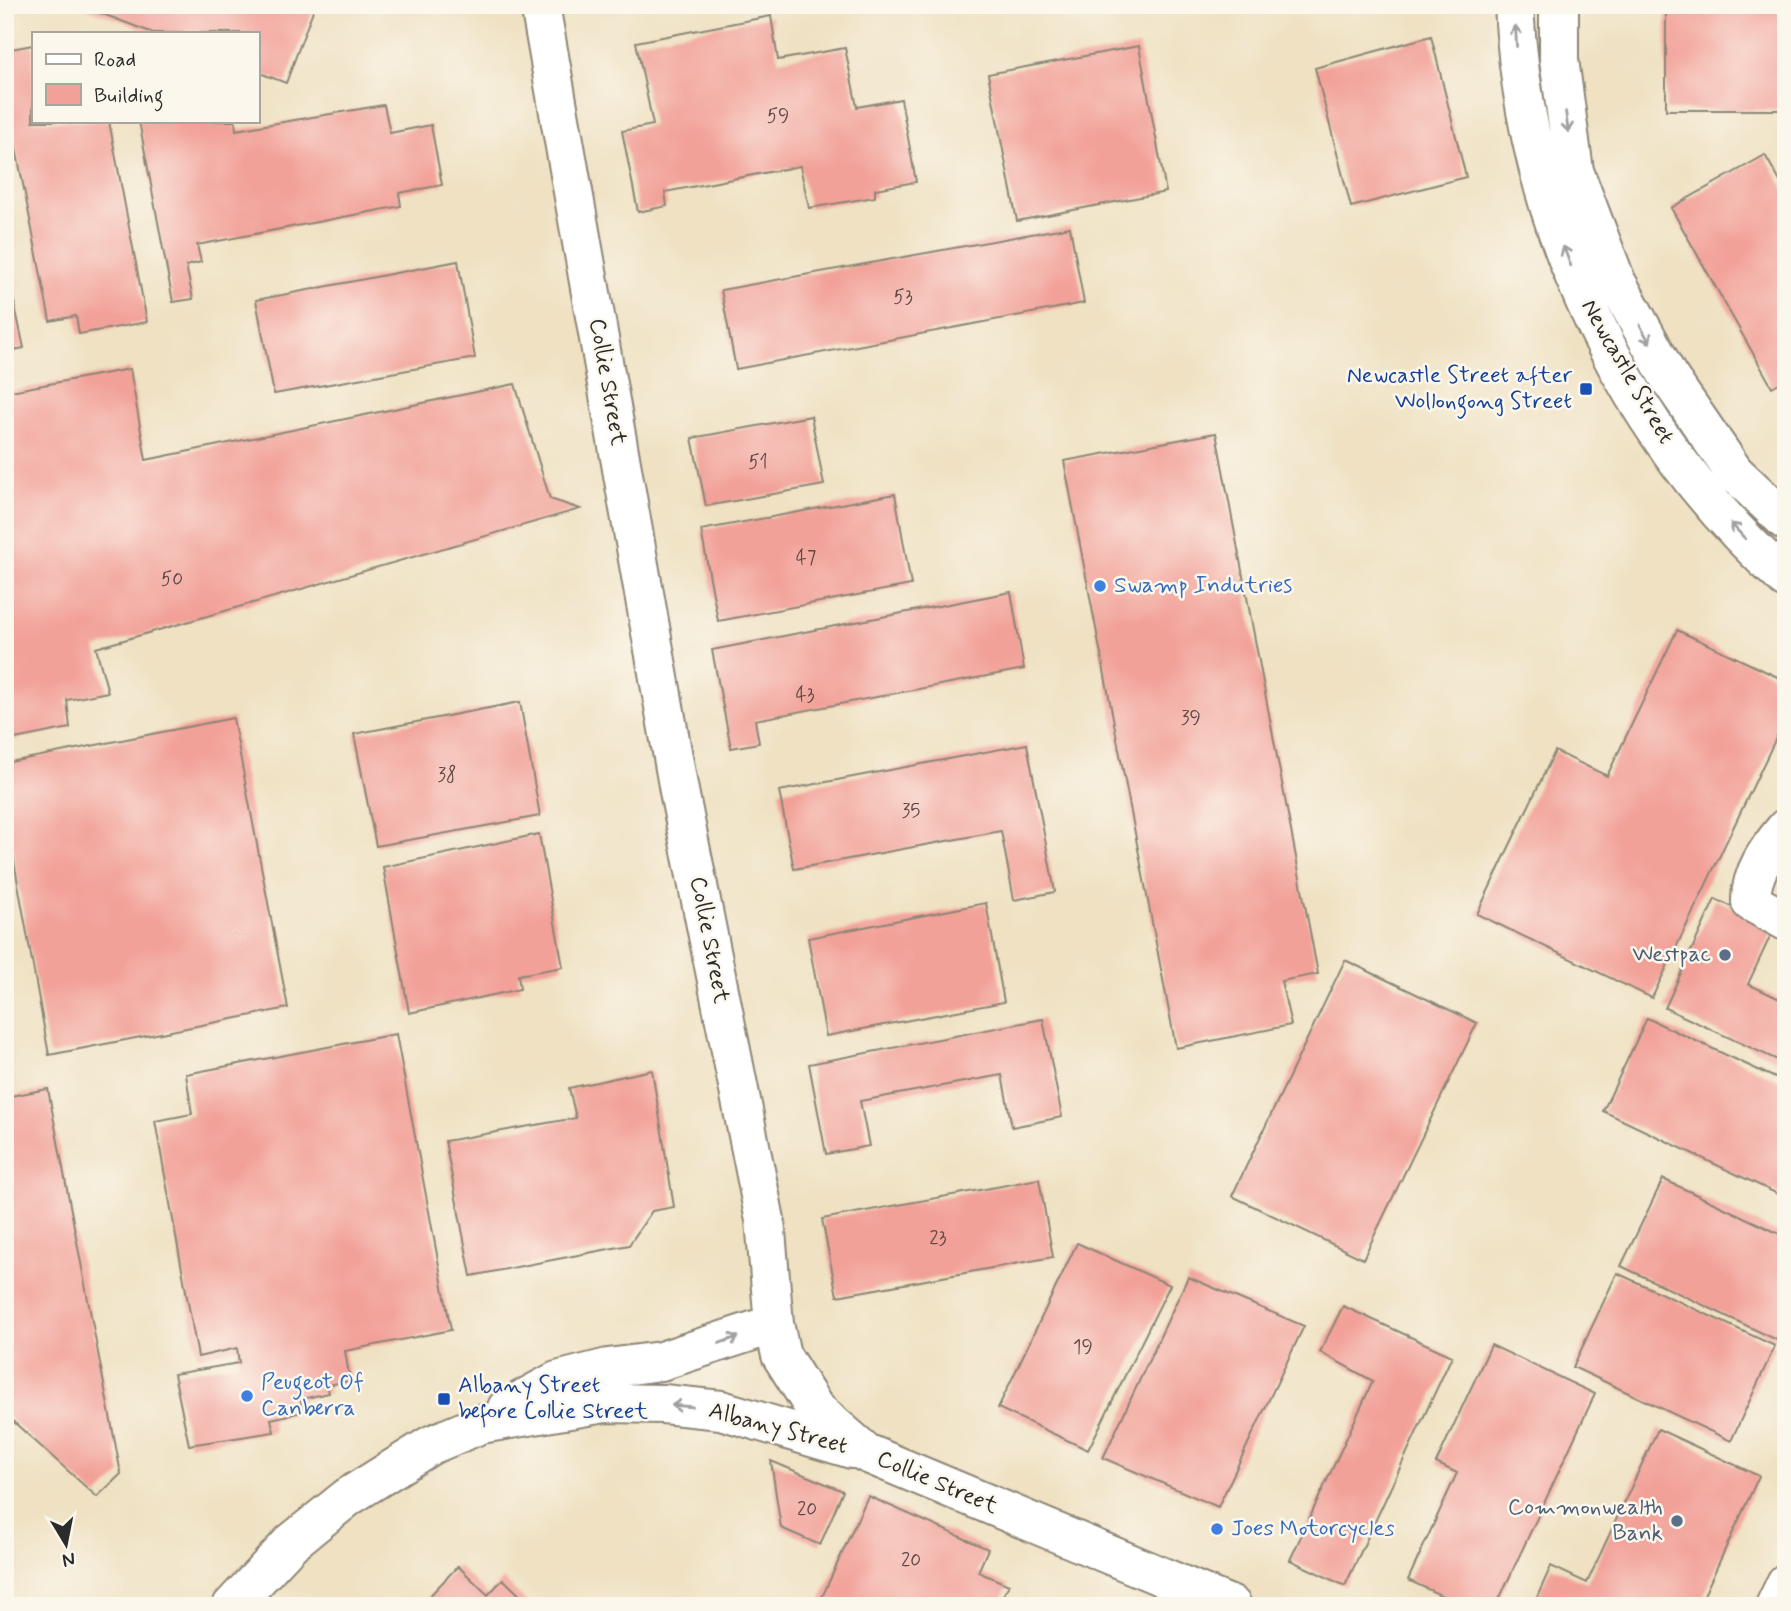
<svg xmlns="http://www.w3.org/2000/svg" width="1791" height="1611" font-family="Mynerve,sans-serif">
<rect width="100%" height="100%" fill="#fbf7ec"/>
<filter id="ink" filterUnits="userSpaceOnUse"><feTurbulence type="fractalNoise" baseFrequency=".0143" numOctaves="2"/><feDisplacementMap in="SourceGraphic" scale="14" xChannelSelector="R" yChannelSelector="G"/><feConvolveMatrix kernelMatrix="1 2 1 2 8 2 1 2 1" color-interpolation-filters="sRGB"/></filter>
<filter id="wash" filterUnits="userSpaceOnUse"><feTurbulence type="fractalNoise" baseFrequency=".00686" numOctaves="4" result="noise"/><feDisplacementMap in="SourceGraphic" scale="28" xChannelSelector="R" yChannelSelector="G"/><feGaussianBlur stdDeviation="1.57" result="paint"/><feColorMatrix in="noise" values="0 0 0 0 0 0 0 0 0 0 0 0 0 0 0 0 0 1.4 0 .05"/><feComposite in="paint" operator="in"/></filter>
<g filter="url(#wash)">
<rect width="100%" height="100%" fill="#efe1c2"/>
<g id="blocks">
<path fill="#f2a199" d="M79 5H315L286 83 257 72V33H153Z
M1666 5H1786V110H1666Z
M771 16 778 60 845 48 857 107 901 99 916 182 875 189V197L809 208 800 166 665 192 667 206 638 212 622 131 653 125 636 42Z
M1431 36 1466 177 1351 207 1315 68Z
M33 45V121H109L147 322 79 334 76 316 50 321 5 93V50Z
M1139 46 1166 192 1017 221 988 74Z
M384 105 390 133 431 125 442 185 399 193 401 206 197 245 201 262 186 266 193 299 173 302 139 121H235L236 130Z
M1765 155 1786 192V379L1772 387 1671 208Z
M1070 227 1084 303 736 369 721 290Z
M5 260 24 348 5 352Z
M458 261 475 358 274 394 256 300Z
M130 369 146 460 515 384 550 499 580 509 96 648 108 692 67 700 70 728 5 741V392Z
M811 416 824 485 706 506 692 438Z
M1216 433 1318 974 1281 981 1291 1025 1176 1048 1064 461Z
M895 494 911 585 718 621 701 530Z
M1011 592 1024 669 755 720 759 743 731 748 712 650Z
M1677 630 1786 681V717L1652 998 1477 914 1555 751 1607 776Z
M520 702 540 816 376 846 354 734Z
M233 718 288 1008 49 1055 5 812V763Z
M1027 744 1055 892 1014 900 1001 831 794 869 779 791Z
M539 834 563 967 518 975 520 989 409 1013 383 867Z
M1715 899 1775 926 1748 984 1786 1002V1064L1665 1008Z
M986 903 1004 1002 826 1036 808 938Z
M1345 960 1477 1023 1363 1259 1232 1196Z
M1647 1018 1786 1083V1198L1603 1111Z
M1043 1019 1062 1117 1012 1127 1002 1075 860 1101 869 1146 826 1154 809 1064Z
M396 1034 451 1330 345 1351 350 1381 327 1385 329 1393 301 1399 302 1412 271 1419 274 1432 189 1445 174 1374 239 1363 237 1348 198 1357 155 1121 192 1114 186 1074Z
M652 1070 674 1207 652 1211 629 1245 471 1276 445 1141 576 1118 569 1088Z
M48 1089 121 1474 97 1497 5 1414V1097Z
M1039 1179 1053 1257 837 1296 822 1219Z
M1663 1179 1786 1237V1333L1781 1342 1621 1266Z
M1077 1243 1170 1285 1088 1450 998 1408Z
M1617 1273 1775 1346 1731 1441 1573 1367Z
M1188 1277 1304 1326 1218 1507 1103 1458Z
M1343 1306 1452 1356 1345 1586 1290 1560 1373 1381 1320 1352Z
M1491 1345 1595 1394 1496 1606H1464L1408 1580 1457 1473 1436 1463Z
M1658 1429 1759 1476 1699 1606H1533L1551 1566 1587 1583Z
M771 1461 843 1491 820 1545 781 1528Z
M868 1496 988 1549 978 1572 1009 1585 997 1606H818Z
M458 1566 488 1595 503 1579 531 1606H420Z"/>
</g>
</g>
<g filter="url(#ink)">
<use href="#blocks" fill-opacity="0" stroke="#8d8676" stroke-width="2"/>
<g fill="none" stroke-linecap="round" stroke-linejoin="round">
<g stroke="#8d8676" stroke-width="42">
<path id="minor" d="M540 5 679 791 765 1220 774 1324 781 1355 815 1409 866 1453 1232 1606
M1786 828C1768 849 1750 874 1751 902L1786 921
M507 1408 557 1381 608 1368 661 1361 774 1324
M232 1606 291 1543 348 1497 431 1445 481 1424 605 1403 663 1404 721 1410 852 1449
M1775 1606 1786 1583"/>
</g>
<g stroke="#8d8676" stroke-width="42">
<path id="major" d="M1514 5C1524 220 1624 435 1786 579
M1559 5V59L1574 171 1616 281 1668 376 1734 472 1786 521"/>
</g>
<use href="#minor" stroke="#fff" stroke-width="38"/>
<use href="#major" stroke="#fff" stroke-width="38"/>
</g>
<defs><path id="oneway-shaft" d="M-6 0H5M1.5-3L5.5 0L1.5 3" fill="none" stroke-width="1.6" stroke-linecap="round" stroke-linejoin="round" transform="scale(1.75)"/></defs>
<g stroke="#a0a0a0">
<use href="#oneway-shaft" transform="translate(1516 36) rotate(-93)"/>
<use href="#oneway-shaft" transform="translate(1567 122) rotate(82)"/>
<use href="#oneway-shaft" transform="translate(1567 256) rotate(-111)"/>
<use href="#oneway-shaft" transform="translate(1645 334) rotate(61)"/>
<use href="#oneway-shaft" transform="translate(1738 531) rotate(-133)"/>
<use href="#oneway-shaft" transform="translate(729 1340) rotate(-19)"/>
<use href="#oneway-shaft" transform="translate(682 1406) rotate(-175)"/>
</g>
</g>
<g fill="#1a4fb4" stroke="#fbf7ec" stroke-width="2.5">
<rect x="1579" y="382" width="14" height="14" rx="3.5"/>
<rect x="437" y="1392" width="14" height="14" rx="3.5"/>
</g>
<g fill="#3f7fe0" stroke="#fbf7ec" stroke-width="2.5">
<circle cx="1100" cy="586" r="7"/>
<circle cx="247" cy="1396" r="7"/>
<circle cx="1217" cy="1529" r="7"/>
</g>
<g fill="#5c6f8a" stroke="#fbf7ec" stroke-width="2.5">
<circle cx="1725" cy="955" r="7"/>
<circle cx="1677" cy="1521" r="7"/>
</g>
<g text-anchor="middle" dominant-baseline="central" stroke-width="5" stroke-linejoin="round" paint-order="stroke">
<g font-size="19" fill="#5d4846">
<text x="778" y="116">59</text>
<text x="903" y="297">53</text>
<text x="758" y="462">51</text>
<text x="806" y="558">47</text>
<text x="172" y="579">50</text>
<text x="805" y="695">43</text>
<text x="1191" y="718">39</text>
<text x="447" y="775">38</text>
<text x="911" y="811">35</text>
<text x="938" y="1238">23</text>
<text x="1083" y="1347">19</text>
<text x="807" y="1509">20</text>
<text x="911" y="1560">20</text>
</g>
<g font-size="23" fill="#2b2b2b" stroke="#fbf7ec">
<text transform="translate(1627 372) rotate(60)">Newcastle Street</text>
<text transform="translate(607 382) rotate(80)">Collie Street</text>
<text transform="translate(709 940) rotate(79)">Collie Street</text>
<text transform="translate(778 1429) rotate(15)">Albany Street</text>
<text transform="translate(937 1483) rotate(23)">Collie Street</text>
</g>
<g font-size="23" fill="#164399" stroke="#fbf7ec" text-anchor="end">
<text x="1572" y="376">Newcastle Street after<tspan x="1572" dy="26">Wollongong Street</tspan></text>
<text x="458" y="1386" text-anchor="start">Albany Street<tspan x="458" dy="26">before Collie Street</tspan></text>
</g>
<g font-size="23" fill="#366cbe" stroke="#fbf7ec" text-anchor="start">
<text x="1114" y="586">Swamp Indutries</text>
<text x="261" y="1383">Peugeot Of<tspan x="261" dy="26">Canberra</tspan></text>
<text x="1231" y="1529">Joes Motorcycles</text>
</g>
<g font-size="23" fill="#4e5e75" stroke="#fbf7ec" text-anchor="end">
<text x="1711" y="955">Westpac</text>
<text x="1663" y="1508">Commonwealth<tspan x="1663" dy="26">Bank</tspan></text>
</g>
</g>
<rect width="1791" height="1611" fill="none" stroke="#fbf7ec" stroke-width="28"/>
<rect x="32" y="32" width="228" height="91" fill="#fbf7ec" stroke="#a8a59f" stroke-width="2"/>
<rect x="46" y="54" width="35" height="10" fill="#ffffff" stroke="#a8a59f" stroke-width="2"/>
<text x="94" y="66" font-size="21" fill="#2b2b2b">Road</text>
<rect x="46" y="84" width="35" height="21" fill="#f2a199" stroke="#a8a59f" stroke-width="2"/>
<text x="94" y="102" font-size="21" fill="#2b2b2b">Building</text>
<g transform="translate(66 1544) rotate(170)" stroke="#fbf7ec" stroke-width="5" paint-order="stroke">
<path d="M0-5L12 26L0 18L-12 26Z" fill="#2b2b2b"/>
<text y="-10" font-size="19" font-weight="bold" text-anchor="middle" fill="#2b2b2b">N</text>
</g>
</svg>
